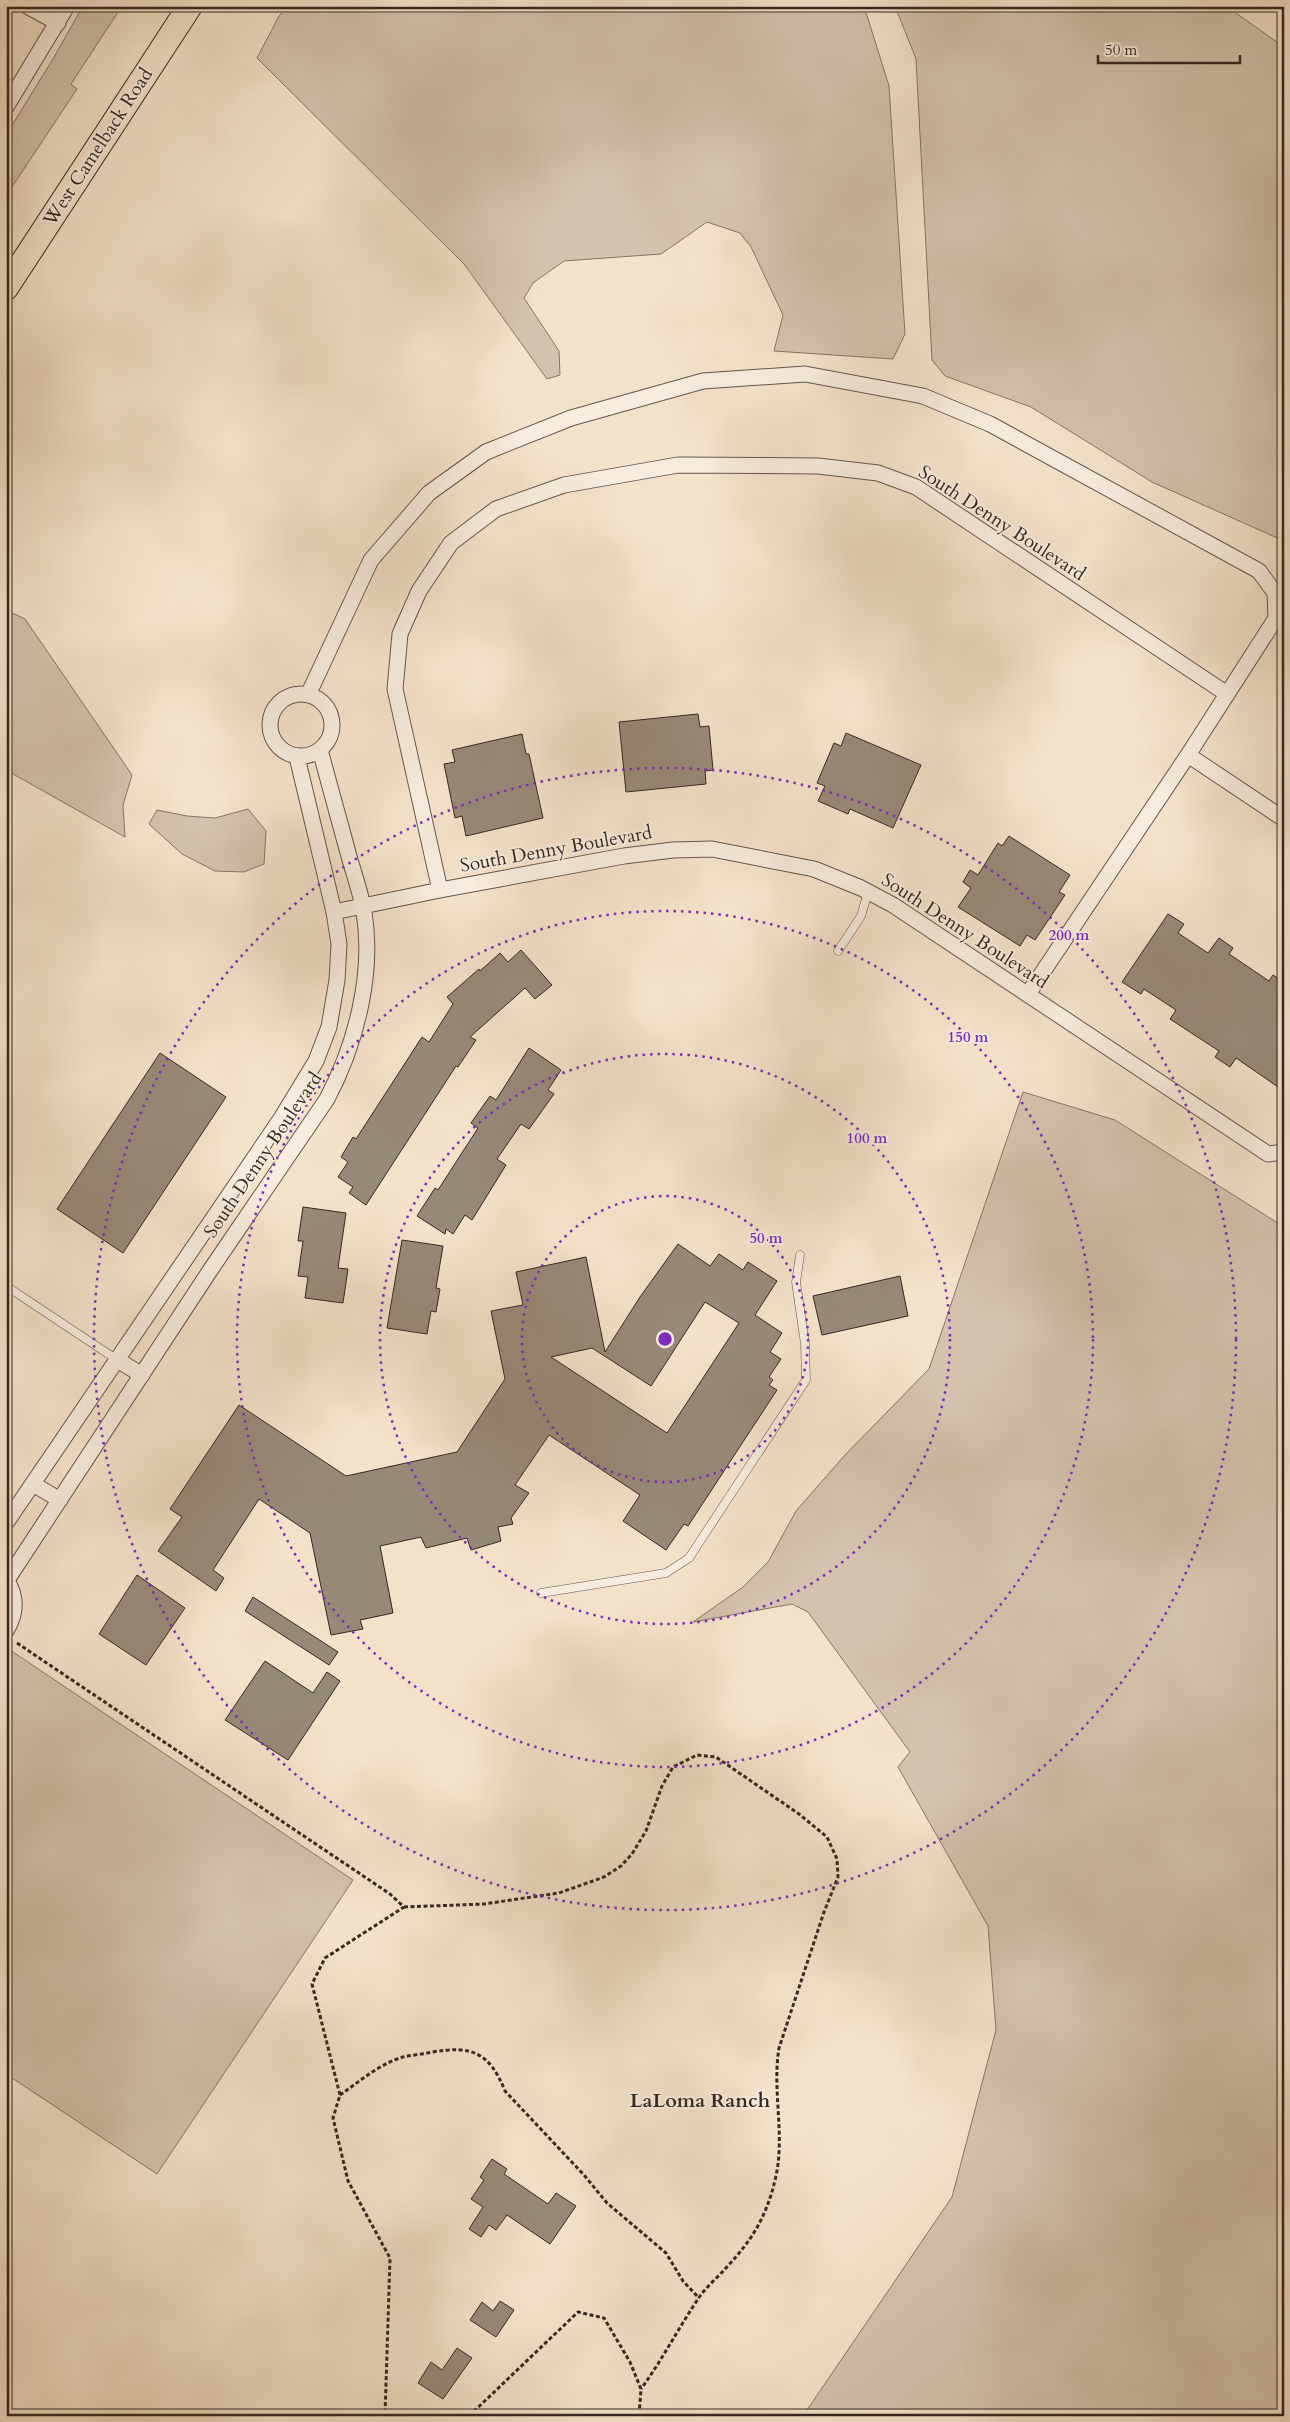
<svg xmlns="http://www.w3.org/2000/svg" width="1290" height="2422" font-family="Cardo,serif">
<rect width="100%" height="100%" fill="#f3e2ca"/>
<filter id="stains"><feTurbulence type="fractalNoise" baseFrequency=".004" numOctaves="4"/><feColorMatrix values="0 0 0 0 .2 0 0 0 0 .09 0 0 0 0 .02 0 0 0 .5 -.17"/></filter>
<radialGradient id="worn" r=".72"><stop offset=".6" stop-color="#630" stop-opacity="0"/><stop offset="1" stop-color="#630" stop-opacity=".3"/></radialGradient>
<path fill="#d3c2ad" stroke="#847566" d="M83 6H122L71 84 77 89 6 196V135L53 59Z
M288 6H864L889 86 905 334 893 359 774 351 783 315 751 247 740 233 707 222 661 254 564 261 533 283 524 298 559 351 560 375 547 379 464 264 257 58 279 16Z
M895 6H1226L1284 47V541L1152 482 1031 407 945 376 932 360 916 59Z
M6 610 25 619 132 775 123 805 125 837 6 770Z
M248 809 266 831 264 864 244 872 215 871 182 854 149 824 157 810 187 816 215 818Z
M1023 1092 1115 1120 1284 1227V2416H803L952 2197 996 2030 988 1926 898 1767 910 1752 808 1612 792 1604 693 1622 743 1587 768 1562 796 1511 845 1455 929 1369Z
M10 1650 353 1880 157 2174 6 2074V1652Z"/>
<path fill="#978978" stroke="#342820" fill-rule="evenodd" d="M698 714 700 727 709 726 713 770 705 771 706 784 626 792 619 722Z
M846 733 921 765 893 828 850 809 848 814 818 801 825 786 817 783 834 743 841 746Z
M522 734 526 754H529L543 818 466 836 462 816 455 818 444 764 455 762 452 750Z
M1009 836 1070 875 1059 892 1065 895 1035 940 1027 935 1020 946 958 907 971 888 963 882 970 870 978 875 998 843 1002 846Z
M1168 914 1184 924 1178 933 1208 953 1219 938 1233 948 1229 954 1269 981 1273 975 1284 982V1091L1236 1058 1230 1067 1215 1057 1219 1051 1170 1019 1176 1010 1144 989 1141 994 1122 982Z
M521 950 552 985 535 999 525 988 470 1037 476 1040 458 1067 456 1066 366 1205 349 1193 353 1187 338 1177 348 1162 341 1157 353 1137 356 1139 422 1037 429 1042 453 1004 447 997 479 969 480 971 500 953 508 962Z
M529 1048 561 1070 548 1090 554 1094 529 1129 521 1124 497 1159 506 1165 472 1220 465 1215 453 1234 446 1229 445 1234 417 1216 435 1188 438 1190 478 1128 471 1123 490 1096 496 1100Z
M160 1053 226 1097 123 1253 57 1209Z
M303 1207 346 1213 338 1268 348 1269 343 1303 305 1298 308 1277 298 1276 303 1241H298Z
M402 1240 443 1246 436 1288 440 1289 436 1312 431 1311 427 1334 387 1328Z
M678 1244 710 1266 719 1254 743 1270 748 1262 777 1281 755 1315 782 1333 770 1352 781 1359 769 1377 773 1380 769 1385 777 1390 688 1526 684 1524 666 1550 623 1521 640 1495 549 1435 515 1485 529 1493 511 1518 513 1524 498 1527 501 1541 471 1550 467 1538 426 1548 421 1537 380 1546 393 1613 360 1620 363 1629 331 1635 310 1533 259 1499 213 1570 224 1578 216 1591 158 1551 182 1517 170 1509 239 1405 346 1476 457 1452 505 1379 491 1311 523 1305 516 1272 586 1257 605 1352 640 1297ZM705 1302 739 1323 667 1433 551 1357 592 1348 651 1386Z
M900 1276 908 1316 822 1335 813 1296Z
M137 1575 185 1608 146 1665 99 1634Z
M253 1597 338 1652 329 1665 245 1611Z
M265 1661 313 1693 327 1672 340 1681 288 1760 225 1720Z
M492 2159 507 2169 504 2174 548 2204 556 2193 576 2206 550 2244 507 2215 496 2230 489 2225 481 2237 469 2229 483 2207 471 2199 484 2180 480 2177Z
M500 2301 514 2310 496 2337 470 2320 482 2302 493 2311Z
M457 2348 472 2358 443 2399 418 2383 431 2362 442 2370Z"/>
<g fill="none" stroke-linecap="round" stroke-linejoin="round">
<g stroke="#64564a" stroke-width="9">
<path id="service" d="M838 951 861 916 868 892
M6 1286 116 1359
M541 1593 666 1573 689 1558 806 1380 805 1344 796 1282 800 1255"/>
</g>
<g stroke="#64564a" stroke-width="17">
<path id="minor" d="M27 6 58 23
M6 107 67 6
M270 725a31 31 0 1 1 62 0a31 31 0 1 1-62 0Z
M308 695 371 560 429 493 486 452 571 418 703 381 805 374 923 396 990 424 1259 571 1275 593 1276 618 1188 755 1028 994
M1188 755 1284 819
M440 890 395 689 400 634 419 591 451 543 496 509 564 485 678 465 818 466 878 473 916 487 1227 694
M334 912 440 890 624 856 673 850 712 849 814 869 861 888 893 905 1268 1154 1284 1152
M116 1359 142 1375
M33 1484 60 1500
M6 1523 282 1117 316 1061 329 1027 337 980 339 944 334 912 297 757
M6 1579C17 1596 17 1613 6 1631
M7 1580 211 1269 327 1099C356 1044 374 974 364 912 361 894 355 877 350 860 340 823 330 787 320 750"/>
</g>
<g stroke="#342820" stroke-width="26">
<path id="primary" d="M6 288 190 6"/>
</g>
<path stroke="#342820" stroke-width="3" stroke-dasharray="4 2.5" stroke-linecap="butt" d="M17 1643 390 1894 404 1907 325 1958 312 1984 340 2095 333 2118 348 2181 390 2258 385 2416
M404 1907 484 1904 559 1893 604 1877 621 1866 632 1854 646 1831 662 1786 673 1767 697 1755 716 1757 799 1814 827 1837 837 1859 838 1877 824 1912 779 2048C772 2090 785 2134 776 2176 767 2216 753 2239 726 2268 717 2278 705 2288 698 2299 678 2329 662 2360 641 2389
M340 2095C359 2082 379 2064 403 2057 412 2055 423 2054 433 2052 472 2045 490 2053 505 2091L584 2175 607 2203 666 2253 683 2281 699 2298
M469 2416 578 2312 604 2318 630 2362 641 2389 639 2416"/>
<use href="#service" stroke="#f7ecdd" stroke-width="8"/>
<use href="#minor" stroke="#f7ecdd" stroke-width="15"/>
<use href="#primary" stroke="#f3e2ca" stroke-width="24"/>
</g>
<g fill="none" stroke="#7b2cbf" stroke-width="2.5" stroke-dasharray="2.5 5">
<circle cx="665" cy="1339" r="143"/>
<circle cx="665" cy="1339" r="285"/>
<circle cx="665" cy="1339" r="428"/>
<circle cx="665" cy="1339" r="571"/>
</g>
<g text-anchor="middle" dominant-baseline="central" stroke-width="4" stroke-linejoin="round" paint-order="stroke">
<g font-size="19" fill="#342820" stroke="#f7ecdd">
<text transform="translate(98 147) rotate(-57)">West Camelback Road</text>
<text transform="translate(1002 523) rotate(33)">South Denny Boulevard</text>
<text transform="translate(556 849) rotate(-10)">South Denny Boulevard</text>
<text transform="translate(965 931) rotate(33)">South Denny Boulevard</text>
<text transform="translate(263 1155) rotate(-56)">South Denny Boulevard</text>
</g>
<g font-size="20" font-weight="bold" fill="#342820" stroke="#f7ecdd">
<text x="700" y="2100">LaLoma Ranch</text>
</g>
</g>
<circle cx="665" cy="1339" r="8" fill="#7b2cbf" stroke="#f7ecdd" stroke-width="2.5"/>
<g font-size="15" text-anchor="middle" font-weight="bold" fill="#7b2cbf" stroke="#f7ecdd" stroke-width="4" stroke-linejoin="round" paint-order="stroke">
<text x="1069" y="940">200 m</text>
<text x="968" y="1042">150 m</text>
<text x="867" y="1143">100 m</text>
<text x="766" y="1243">50 m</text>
</g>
<rect width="1290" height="2422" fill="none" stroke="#f3e2ca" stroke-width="25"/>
<rect x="8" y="8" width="1275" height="2407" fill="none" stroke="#342820" stroke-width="2.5"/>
<rect x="12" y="12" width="1265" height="2397" fill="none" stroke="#342820"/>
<path d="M1098 55v8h142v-8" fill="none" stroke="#342820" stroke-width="2.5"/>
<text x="1105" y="55" font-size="15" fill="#342820" stroke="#f7ecdd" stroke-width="4" paint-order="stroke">50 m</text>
<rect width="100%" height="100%" filter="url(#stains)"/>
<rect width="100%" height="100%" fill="url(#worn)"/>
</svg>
